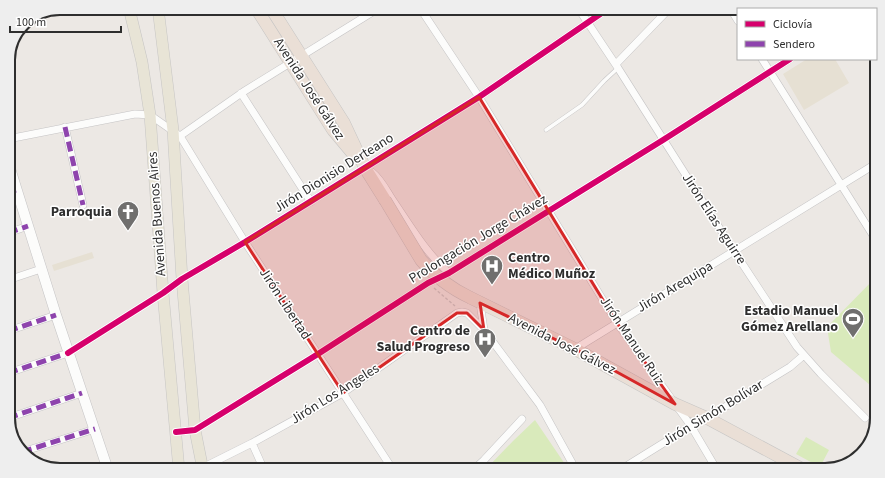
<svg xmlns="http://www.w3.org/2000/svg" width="885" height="478" font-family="'Source Sans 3',sans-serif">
<rect width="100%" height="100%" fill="#ece8e4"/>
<path fill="#e6e0d3" d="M807 59H835L849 83 804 110 783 74Z
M92 252 94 258 54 271 52 265Z"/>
<path fill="#d9eabb" d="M877 276V391L831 352 827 327Z
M535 420 569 470H485L513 441Z
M806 437 829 450 820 467 796 454Z"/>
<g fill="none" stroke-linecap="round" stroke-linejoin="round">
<g stroke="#c5c4c5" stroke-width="4.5">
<path id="lane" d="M546 130 582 105 604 81 618 68"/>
</g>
<g stroke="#c5c4c5" stroke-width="8">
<path id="street" d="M420 8 479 97 617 323 691 426 717 470
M578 8 618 68 734 251 797 347 821 374 865 418
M730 8 738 21
M762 59 874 237 877 240
M616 64 670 8
M241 93 311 202
M65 127 83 205
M180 136 243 92 379 8
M8 139 135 114 150 115 180 136 245 242 393 470
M372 172C382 180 387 192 394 202 411 227 426 253 449 273
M8 192 16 190
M8 233 28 226
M8 280 41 269
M480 303 484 330
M8 331 56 315
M575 349 877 163
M8 373 68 353 163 293 182 279 245 242 479 97 609 8
M8 418 82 393
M176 432 195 430 318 354 428 283 449 273 663 140 790 59
M252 443 264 470
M22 452 95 429
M202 468 252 443 343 393 457 313 462 312 467 313 484 330 540 405 576 470
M473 470 484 460 522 419
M620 470 691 426 707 418 790 367 804 355"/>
</g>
<g stroke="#c5c4c5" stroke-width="11">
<path id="secondary" d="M54 11 67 8
M8 162 56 315 108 470"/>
</g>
<g stroke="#c6c5c4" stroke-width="12">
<path id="primary" d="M129 8 142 62 150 115 163 293 179 470
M158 8 173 130 182 279 195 430 203 470"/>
</g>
<g stroke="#c6c5c4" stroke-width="13">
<path id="highway" d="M256 8 333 130 354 155
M271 8 344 123 365 168 385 200
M471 298 575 349 675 404 707 418 804 470"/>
</g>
<path stroke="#c9c9c8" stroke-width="1.5" stroke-dasharray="3 2" stroke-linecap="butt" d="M434 288 455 306"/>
<use href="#lane" stroke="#fcfcfb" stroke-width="3.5"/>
<use href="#street" stroke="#fcfcfb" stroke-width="7"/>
<use href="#secondary" stroke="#fcfcfb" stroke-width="10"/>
<use href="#primary" stroke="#e8e4d6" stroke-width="11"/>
<use href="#highway" stroke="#eadfd6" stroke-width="12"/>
<g stroke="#c6c5c4" stroke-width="13" stroke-linecap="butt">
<path id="highway-bridge" d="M385 200 421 260C435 277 452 289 471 298"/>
</g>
<use href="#highway-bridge" stroke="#eadfd6" stroke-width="12"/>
<path stroke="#8e44ad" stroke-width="5" stroke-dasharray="10 5" stroke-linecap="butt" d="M65 127 83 205
M8 192 16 190
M8 233 28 226
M8 331 56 315
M8 373 68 353
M8 418 82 393
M22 452 95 429
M104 470 108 469"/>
<g stroke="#fff" stroke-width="8">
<path id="cycleway" d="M68 353 163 293 182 279 245 242 479 97 609 8
M176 432 195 430 318 354 428 283 449 273 663 140 790 59"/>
</g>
<use href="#cycleway" stroke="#d6006c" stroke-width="6"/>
</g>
<path fill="#d62828" fill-opacity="0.2" stroke="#d62828" stroke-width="3" stroke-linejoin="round" d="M479 97 617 323 675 404 575 349 480 303 484 330 467 313H457L343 393 245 242Z"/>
<defs>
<g id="church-pin" transform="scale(1.15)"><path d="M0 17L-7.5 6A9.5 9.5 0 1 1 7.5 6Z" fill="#706f6e" stroke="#fff"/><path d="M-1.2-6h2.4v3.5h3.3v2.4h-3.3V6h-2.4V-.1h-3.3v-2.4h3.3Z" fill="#fff"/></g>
<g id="hospital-pin" transform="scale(1.15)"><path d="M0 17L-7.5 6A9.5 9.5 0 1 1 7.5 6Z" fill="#706f6e" stroke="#fff"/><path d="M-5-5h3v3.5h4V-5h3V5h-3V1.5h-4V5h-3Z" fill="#fff"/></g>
<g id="stadium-pin" transform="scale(1.15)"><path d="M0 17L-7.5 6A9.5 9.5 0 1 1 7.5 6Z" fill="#706f6e" stroke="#fff"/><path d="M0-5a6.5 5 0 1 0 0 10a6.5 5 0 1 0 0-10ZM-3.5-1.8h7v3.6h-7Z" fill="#fff"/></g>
</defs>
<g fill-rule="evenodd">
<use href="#church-pin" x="128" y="212"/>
<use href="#hospital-pin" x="492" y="266"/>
<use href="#stadium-pin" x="853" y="319"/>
<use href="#hospital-pin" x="485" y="339"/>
</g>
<g text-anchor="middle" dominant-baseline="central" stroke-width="3" stroke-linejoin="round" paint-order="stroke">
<g font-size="14" fill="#2e2e2e" stroke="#fff">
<text transform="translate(309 89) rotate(57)">Avenida José Gálvez</text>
<text transform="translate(334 173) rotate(-32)">Jirón Dionisio Derteano</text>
<text transform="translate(157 214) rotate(-94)">Avenida Buenos Aires</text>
<text transform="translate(714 219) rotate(57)">Jirón Elías Aguirre</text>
<text transform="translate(478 239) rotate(-31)">Prolongación Jorge Chávez</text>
<text transform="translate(675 287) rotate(-31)">Jirón Arequipa</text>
<text transform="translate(285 304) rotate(57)">Jirón Libertad</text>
<text transform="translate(632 341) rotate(56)">Jirón Manuel Ruiz</text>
<text transform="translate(562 344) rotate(27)">Avenida José Gálvez</text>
<text transform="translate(335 394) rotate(-32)">Jirón Los Angeles</text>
<text transform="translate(713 413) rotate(-31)">Jirón Simón Bolívar</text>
</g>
<g font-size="14" font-weight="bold" fill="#2e2e2e" stroke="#fff" text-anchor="end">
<text x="112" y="212">Parroquia</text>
<text x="508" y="258" text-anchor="start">Centro<tspan x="508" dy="16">Médico Muñoz</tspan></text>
<text x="838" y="311">Estadio Manuel<tspan x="838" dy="16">Gómez Arellano</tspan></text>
<text x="470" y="331">Centro de<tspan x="470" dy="16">Salud Progreso</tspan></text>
</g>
</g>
<path d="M0 0H885V478H0ZM60 15H825A45 45 0 0 1 870 60V418A45 45 0 0 1 825 463H60A45 45 0 0 1 15 418V60A45 45 0 0 1 60 15Z" fill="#eee" fill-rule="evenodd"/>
<path fill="none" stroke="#2e2e2e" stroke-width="2" d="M60 15H825A45 45 0 0 1 870 60V418A45 45 0 0 1 825 463H60A45 45 0 0 1 15 418V60A45 45 0 0 1 60 15Z"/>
<rect x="737" y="8" width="140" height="52" fill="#ffffff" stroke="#ababab"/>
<rect x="745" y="21" width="20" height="6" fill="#d6006c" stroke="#ababab"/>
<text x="773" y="28" font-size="12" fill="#2e2e2e">Ciclovía</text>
<rect x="745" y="41" width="20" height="6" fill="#8e44ad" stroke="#ababab"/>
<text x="773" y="48" font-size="12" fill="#2e2e2e">Sendero</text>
<path d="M10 26v6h111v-6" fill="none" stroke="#2e2e2e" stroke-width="2"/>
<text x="16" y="26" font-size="12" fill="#2e2e2e" stroke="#ffffff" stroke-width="3" paint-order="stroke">100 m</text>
</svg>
